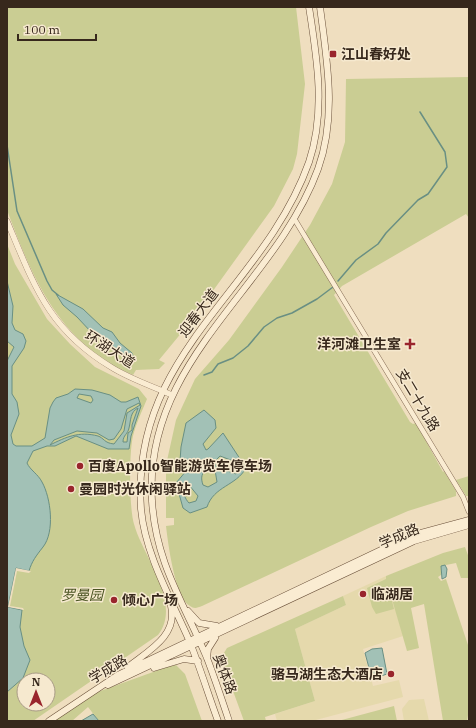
<svg xmlns="http://www.w3.org/2000/svg" width="476" height="728" font-family="'IBM Plex Serif','Noto Sans SC',serif">
<rect width="100%" height="100%" fill="#efdebf"/>
<path fill="#e5d9ac" d="M386 576 403 636 363 649 373 686 399 680 403 697 312 721H277L275 714 315 701 295 629 346 605 343 596Z
M424 699 429 721H404L402 709 409 700Z"/>
<path fill="#cacd93" fill-rule="evenodd" d="M7 7H296L305 84 297 154 293 169 274 206 192 320 159 360 165 363 159 369 136 370 133 375C124 371 114 367 106 362 51 324 29 269 7 210Z
M469 77V218L466 214 342 286 334 295 410 422 413 424 416 423 443 472 444 471 456 491V496L408 511 371 527 202 606C197 608 194 609 190 606 175 598 168 543 166 526L174 525V518H166V465L176 420 195 379 229 340 282 267 310 225 332 184 345 142 346 79Z
M7 244 15 264 47 319 70 344 95 367 139 389 147 399C142 411 136 424 133 436 129 452 129 508 134 524 142 555 183 603 158 635L33 721H7ZM24 680H48V704H24Z
M469 476V496H466L456 480Z
M465 547 469 558V578H461L456 563 441 566V575L438 577 441 581 446 579 469 648V709L467 721H443L424 604 411 608 419 648 407 651 389 589 394 609 376 614 372 607 367 588 386 579V576L443 553Z
M343 596 346 605 295 629 315 701 265 717 266 721H244L222 661V656L227 648Z
M176 665 185 674 202 721H99L88 707 72 721H54L92 694 167 667Z
M394 706 397 721H338Z"/>
<path fill="#a2c1b6" stroke="#698f83" fill-rule="evenodd" d="M7 281 13 306 12 323 15 330 23 334 26 341 24 348 12 366V394L17 402 19 414 11 435 13 444 16 446H32L45 438 50 408 53 402 56 398 68 394 75 389 92 390 110 395 121 402H126L138 397 141 406 131 436 129 449H108L76 436 55 446H47L33 451 27 463C30 470 38 474 42 482 51 498 55 532 43 547 36 556 32 561 29 571L16 568 8 607 22 610 20 627 24 646 30 660 23 678 7 692V361L14 347 7 341ZM79 394 91 396 93 400 91 403 77 398ZM139 403 140 405 127 413 124 431 114 444C104 443 104 438 98 436 79 431 66 437 50 445L54 440 77 431 97 433 109 440 114 439 121 429 127 409ZM138 408 132 425V430L128 433 127 442H123C123 435 128 434 129 428 131 420 130 412 138 408Z
M56 294 83 309 103 328 112 332 120 343 132 353 134 358H130L122 354 106 341 92 333 77 317 63 305Z
M204 410 215 420 216 428 203 444 206 450 208 449 223 433 246 468C236 486 214 486 207 507L190 513 183 508 176 483 192 464 189 460 180 461 181 447 186 423ZM220 456 236 462 239 468 236 474 216 467 215 461ZM213 469 215 470 217 482 208 487 203 485C201 479 201 475 205 470ZM186 484 189 485 198 496 196 501 189 503C185 499 182 491 183 485Z
M445 565 447 569 446 577 442 579 441 566Z
M382 648 387 674 372 679 365 653 372 649Z
M93 714 99 721H81Z"/>
<path fill="#efdebf" d="M16 568 31 571 29 573 17 571 10 606 23 608 24 610 8 607Z"/>
<g fill="none" stroke-linecap="round" stroke-linejoin="round">
<path stroke="#698f83" stroke-width="1.5" d="M7 145 17 211 47 281 52 290 58 295
M338 281 356 260 378 244 386 233 418 200 428 194 447 167 445 152 420 112
M204 375 212 372 218 364 233 358 248 346 264 327 277 318 292 313 317 299 333 287"/>
<g stroke="#886e57" stroke-width="5.5">
<path id="minor" d="M295 220 463 497 469 512"/>
</g>
<g stroke="#886e57" stroke-width="6">
<path id="tertiary" d="M7 221C34 285 48 329 111 367 130 379 152 386 172 395"/>
</g>
<g stroke="#6a503a" stroke-width="7">
<path id="secondary" d="M188 611 199 623 217 626
M207 658 208 649 215 638
M128 667C148 651 178 636 171 606
M154 668 184 659 198 661
M108 685 414 541 469 525
M49 721 118 675 400 541 421 533 469 520
M218 721C208 694 200 667 189 640 171 599 145 554 141 509 130 352 263 292 309 162 326 111 317 58 309 7
M229 721C222 700 215 679 207 658 184 603 156 564 152 501 143 359 274 289 318 169 337 116 327 61 320 7"/>
</g>
<use href="#minor" stroke="#faecd2" stroke-width="4.5"/>
<use href="#tertiary" stroke="#faecd2" stroke-width="5.5"/>
<use href="#secondary" stroke="#faecd2" stroke-width="6"/>
</g>
<g fill="#99252c" stroke="#f6e9cf" stroke-width="1.5">
<rect x="329" y="50" width="8" height="8" rx="2"/>
<path d="M408 338h4v4h4v4h-4v4h-4v-4h-4v-4h4z"/>
<circle cx="80" cy="466" r="4"/>
<circle cx="71" cy="489" r="4"/>
<circle cx="363" cy="594" r="4"/>
<circle cx="114" cy="600" r="4"/>
<circle cx="391" cy="674" r="4"/>
</g>
<g text-anchor="middle" dominant-baseline="central" stroke-width="3" stroke-linejoin="round" paint-order="stroke">
<g font-size="14" font-weight="bold" fill="#37281c" stroke="#f6e9cf" text-anchor="start">
<text x="341" y="54">江山春好处</text>
<text x="401" y="344" text-anchor="end">洋河滩卫生室</text>
<text x="88" y="466">百度Apollo智能游览车停车场</text>
<text x="79" y="489">曼园时光休闲驿站</text>
<text x="371" y="594">临湖居</text>
<text x="122" y="600">倾心广场</text>
<text x="383" y="674" text-anchor="end">骆马湖生态大酒店</text>
</g>
<g font-size="14" fill="#37281c" stroke="#f6e9cf">
<text transform="translate(198 313) rotate(-53)">迎春大道</text>
<text transform="translate(110 349) rotate(33)">环湖大道</text>
<text transform="translate(418 400) rotate(59)">支二十九路</text>
<text transform="translate(399 536) rotate(-23)">学成路</text>
<text transform="translate(108 669) rotate(-31)">学成路</text>
<text transform="translate(225 674) rotate(70)">奥体路</text>
</g>
<g font-size="14" font-style="italic" fill="#4a5422" stroke="#f6e9cf">
<text x="82" y="595">罗曼园</text>
</g>
</g>
<rect width="476" height="728" fill="none" stroke="#37281c" stroke-width="16"/>
<g transform="translate(36 692)"><circle r="19" fill="#f6e9cf" stroke="#aa9c87"/>
<path d="M0-3L7 15L0 10L-7 15Z" fill="#99252c"/>
<text y="-6" font-size="11" font-weight="bold" text-anchor="middle" fill="#37281c">N</text>
</g>
<path d="M18 34v6h78v-6" fill="none" stroke="#37281c" stroke-width="2"/>
<text x="24" y="34" font-size="12" fill="#37281c" stroke="#f6e9cf" stroke-width="3" paint-order="stroke">100 m</text>
</svg>
